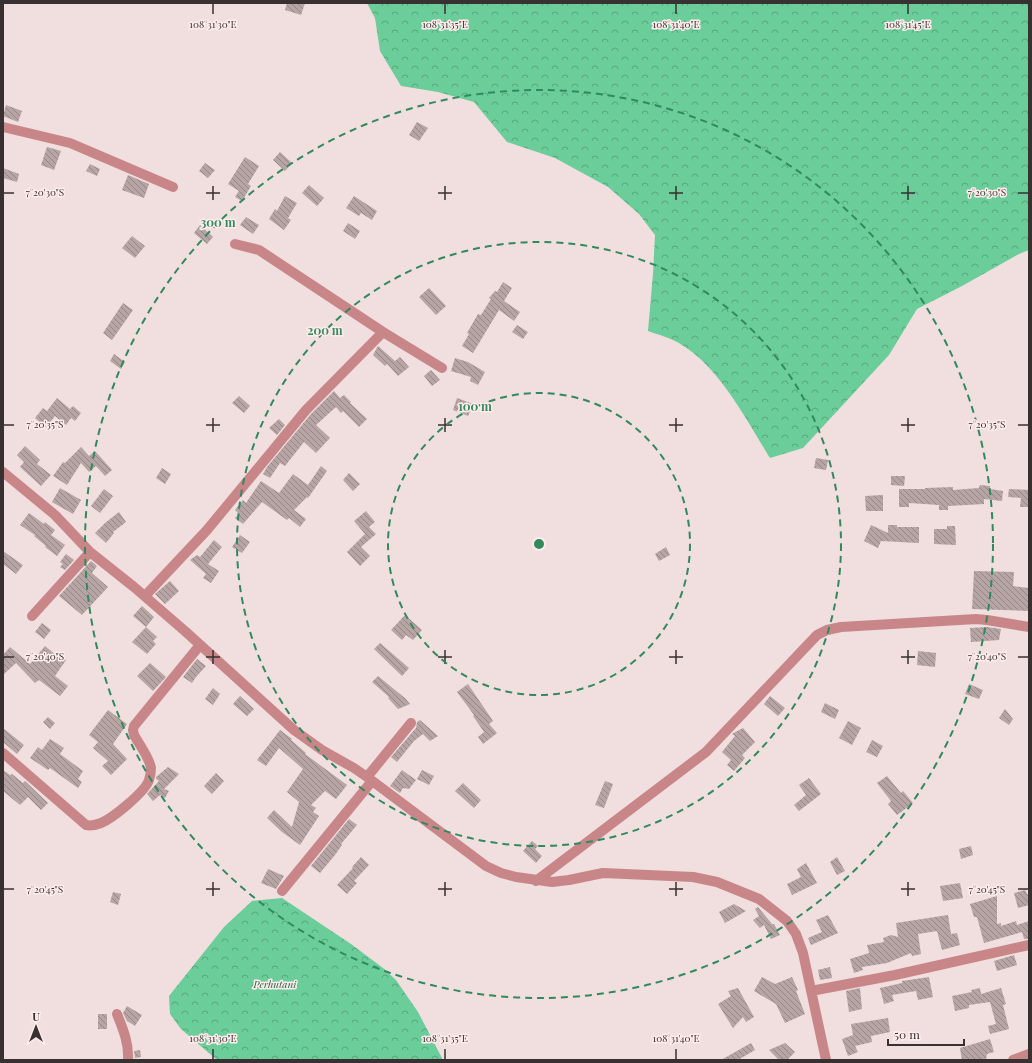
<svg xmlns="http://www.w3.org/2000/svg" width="1032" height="1063" font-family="'Playfair Display',serif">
<defs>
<pattern id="forest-crowns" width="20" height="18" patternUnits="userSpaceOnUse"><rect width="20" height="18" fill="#6bcd99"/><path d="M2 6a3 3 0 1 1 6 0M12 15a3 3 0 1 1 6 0" fill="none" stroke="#59a77d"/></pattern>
<pattern id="building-back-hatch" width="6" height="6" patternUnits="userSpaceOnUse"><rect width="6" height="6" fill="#b7a5a5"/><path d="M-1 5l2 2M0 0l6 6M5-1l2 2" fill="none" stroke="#968787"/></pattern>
</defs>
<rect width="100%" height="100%" fill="#f1dede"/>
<path fill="url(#forest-crowns)" d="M367 3H1029V250L1019 254 962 286 917 309 889 355 803 448 770 458C747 421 720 368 682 345 672 338 659 335 648 331L653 274 655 235 639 214 608 187 555 158 507 142 474 102 438 92 401 86 380 51 375 18Z
M282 898 351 944 383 968 396 980 418 1012 443 1060H217L181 1029 170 1014 169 996 224 927 252 901Z"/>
<path fill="url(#building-back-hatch)" d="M287 3H305L301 15 285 10Z
M6 105 22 111 18 122 3 116Z
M417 122 428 128 419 141 409 135Z
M47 147 61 151 54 170 41 165Z
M280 152 292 163 285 171 273 160Z
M245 157 259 166 248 184 251 186 242 201 235 197 239 191 228 184Z
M205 163 215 170 208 178 199 171Z
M90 164 100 169 97 176 86 171Z
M3 168 19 174 17 182 3 178Z
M128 175 149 184 144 198 122 190Z
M309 185 324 198 317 206 302 193Z
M285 196 297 203 288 218 291 220 284 230 269 219 275 209 277 211Z
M354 196 377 211 372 220 361 213 359 216 346 208Z
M246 217 259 225 253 234 240 225Z
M348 223 360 231 355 239 343 231Z
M200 225 213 237 207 244 194 233Z
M132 236 145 246 135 258 122 248Z
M503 282 512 288 504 301 520 312 514 321 499 310 473 353 462 346 469 334 467 333 478 314 481 315 491 299 489 298 495 291 497 292Z
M429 288 446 306 436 315 419 297Z
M123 303 133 310 112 340 103 333Z
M517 325 528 332 523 339 512 332Z
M378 346 395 361 400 357 409 367 398 376 387 364 385 366 373 355Z
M114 354 125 362 121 369 110 361Z
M455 358 468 362 485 372 478 385 470 381 471 377 451 371Z
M431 370 440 380 432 386 424 376Z
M334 391 340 398 344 395 351 402 350 403 367 419 359 427 343 411 341 413 336 407 316 425 330 438 316 453 304 442 285 466 280 463 270 478 263 474 267 467 311 414Z
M239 396 250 406 244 413 232 403Z
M57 398 70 409 73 406 81 413 75 421 71 418 66 425 55 416 46 427 35 418 43 408 47 411Z
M457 398 473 404 468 416 453 410Z
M279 419 285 425 277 435 269 428Z
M25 446 40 460 37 464 51 475 41 486 20 467 24 462 17 455Z
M81 447 89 456 95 451 112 470 105 476 96 466 89 472 81 463 67 485 53 476 63 462 65 463Z
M816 458 828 460 826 470 814 468Z
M321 466 327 471 308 498 307 497 294 510 306 519 300 527 289 518 287 520 262 502 243 524 235 518 239 514 235 510 243 500 246 503 261 481 279 493 293 474 308 485Z
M162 468 171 474 165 484 156 478Z
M349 473 360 484 353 491 343 480Z
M891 476H905L904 486 891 485Z
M980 485 990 486V489L1003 491 1002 501 984 499V504L948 506V510H939V505L909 503V507H899V489H925V488L953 487V490L979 488Z
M60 488 81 500 73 514 52 502Z
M104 489 113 496 100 513 91 506Z
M1009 489 1029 490V507H1020L1021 498 1008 497Z
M883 495V511H866L865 496Z
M366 511 375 522 369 527 376 534 361 547 370 556 360 566 347 552 365 534 354 521Z
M119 512 126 522 113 532 114 533 106 543 95 533 105 523Z
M29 513 44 524 45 522 55 530 51 535 65 545 57 556 45 547 46 546 34 536 35 535 20 525Z
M871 525 888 533V525H897V527H919V543L881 541 878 548 864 541Z
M947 526H955L956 545 934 544V529H947Z
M240 535 250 542 242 553 232 547Z
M214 540 222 547 208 564 219 571 211 583 203 578 206 574 190 560 197 555 200 557Z
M666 547 670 555 659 561 655 554Z
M3 551 23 565 16 574 3 564Z
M66 554 74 560 65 570 60 567 63 564 60 562Z
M91 561 97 566 92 573 108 587 82 615 59 596Z
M974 571 1014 572 1013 586 1029 588V611L972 609Z
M170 581 179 591 165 604 155 594Z
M142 606 154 617 146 627 133 616Z
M405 615 422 630 413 640 406 635 402 640 391 630Z
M42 623 51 630 44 639 35 632Z
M146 627 157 637 153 641 156 644 147 654 132 642Z
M987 627 1001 629 999 640 971 642 970 628Z
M380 643 409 668 402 676 374 649Z
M45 646 58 657 59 655 66 660 55 676 68 686 60 696 39 680 35 683 16 663 3 675V655L10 647 30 664Z
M918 651 936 653 935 667 917 665Z
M197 659 206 666 196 677 192 683 183 677Z
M150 663 166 677 153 691 137 676Z
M378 676 406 699 410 704 398 709 388 698 389 697 372 682Z
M468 684 493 721 489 724 497 733 483 744 478 737 484 732 473 716 474 715 457 692Z
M969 684 983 690 979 699 965 694Z
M213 688 220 694 213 705 205 699Z
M240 696 254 709 247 716 233 704Z
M770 696 785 708 778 716 764 704Z
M825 703 839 710 835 719 821 712Z
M1005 709 1013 719 1009 725 999 718Z
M108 710 127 724 113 744 127 759 111 775 102 766 108 761 93 748 98 742 89 735Z
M48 717 55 723 50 729 43 722Z
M420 720 438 736 430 741 423 734 414 741 397 762 391 757 416 728 417 722Z
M848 721 861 728 852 745 839 738Z
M3 728 24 745 17 754 3 742Z
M743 728 755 742 742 755 745 758 734 771 727 765 731 760 722 752 735 736 732 734Z
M280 730 292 739 291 740 306 753 305 754 347 785 336 799 325 791 311 805 316 808 313 812 319 816 300 845 282 832 267 818 274 810 292 827 299 802 287 792 303 769 279 748 266 766 257 760Z
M50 739 64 748 60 754 83 771 78 779 82 782 78 788 50 768 48 770 30 758 38 747 42 750Z
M872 740 883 746 877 757 866 752Z
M168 767 179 774 164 789 169 791 165 798 160 795 153 801 147 794 159 781 156 779V777Z
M3 770 10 775 12 774 23 783 25 781 48 803 41 810 28 797 20 805 3 791Z
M402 770 416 780 409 789 403 788 400 793 390 786Z
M422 770 434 776 429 785 417 779Z
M216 773 224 781 212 794 204 786Z
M887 776 901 793 903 791 913 803 897 815 888 804 891 801 877 783Z
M809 778 821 794 799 811 794 805 806 795 799 785Z
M605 781 613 784 604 808 595 805Z
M463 783 481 800 474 808 455 791Z
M349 819 357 825 341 844 342 845 335 855 320 873 311 866Z
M532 841 538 846 535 849 542 856 536 863 523 851Z
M971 846 973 855 961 859 959 849Z
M361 857 369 865 354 881 357 883 347 894 337 885 353 868 352 867Z
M837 857 845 871 837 875 830 862Z
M806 863 817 883 792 895 787 884 801 877 797 869Z
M268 869 284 876 276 889 261 883Z
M960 883 963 898 943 901 940 886Z
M1025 890 1029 897V905L1018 908 1014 893Z
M113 892 121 894 118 905 110 902Z
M997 896V924L1001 923V926L1016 921 1017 925 1029 921V939H1024L1022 932 984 943 977 917H974L970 904Z
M734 904 746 911 725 923 719 912Z
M758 907 772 924H774L780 935 771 939 764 925 760 928 753 920 759 916 755 909Z
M828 915 838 933 811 945 808 938 822 932 816 920Z
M948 915 951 934 957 933 960 945 942 950 937 931 918 934 921 954 912 956 911 953 887 963 862 967 863 970 854 973 850 959 869 953 867 945 884 942 883 938 891 935 898 937 896 923Z
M1014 955 1017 965 997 971 994 961Z
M830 967 832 978 820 980 818 970Z
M762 977 775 984 792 977 798 990 796 991 805 1014 785 1023 776 1004 754 991Z
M929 977 933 997 918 1000 916 991 892 995 894 1001 884 1004 880 988 902 983V981Z
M738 988 754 1017 746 1022 743 1017 733 1028 718 1004 731 996 728 991Z
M860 988 862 1009 849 1012 846 991Z
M980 988 981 994 1001 988 1006 1004 1003 1005 1009 1029 990 1034 988 1026 996 1024 990 1002 969 1005V1008L955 1011 952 996 972 992 971 990Z
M127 1006 142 1015 135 1026 127 1021 123 1013Z
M98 1014H107V1029H98Z
M888 1018 890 1032 871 1036 872 1042 855 1046 858 1052 848 1056 842 1039 853 1035 851 1024Z
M990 1039 994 1052 987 1054 986 1060H962L960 1048Z
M751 1043 755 1050 738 1060H721Z
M785 1043 795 1052 787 1060H779L769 1050Z
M140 1050 141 1057 135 1058 134 1051Z"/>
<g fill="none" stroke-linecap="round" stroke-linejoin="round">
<path stroke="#c88688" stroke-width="10" d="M3 127 70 143 173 187
M235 244 259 250 383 332 442 368
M3 472 55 515 90 552 134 587 186 632 294 730 322 750 354 768 367 777 486 866 501 873 516 877 552 882 569 880 603 873 693 877 717 882 759 899 787 921 796 934 803 953 826 1060
M145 596 207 530 306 410 383 332
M32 616 90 552
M3 753 86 825C91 826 96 825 101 823 113 818 145 792 149 780 150 777 151 772 151 768 150 759 139 744 134 735L133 730 134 726 200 645
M367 777 411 723
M536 881 706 752 817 635 827 630 841 627 976 619 987 620 1029 627
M282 891 372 781
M811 991 895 975 1029 945
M117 1014C123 1029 129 1043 128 1060
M1013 1060 1029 1054"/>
</g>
<path fill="none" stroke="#383131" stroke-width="1.5" d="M213 4V14M445 4V14M676 4V14M908 4V14M213 186V200M445 186V200M676 186V200M908 186V200M4 193H14M206 193H220M438 193H452M669 193H683M901 193H915M1018 193H1028M213 418V432M445 418V432M676 418V432M908 418V432M4 425H14M206 425H220M438 425H452M669 425H683M901 425H915M1018 425H1028M213 650V664M445 650V664M676 650V664M908 650V664M4 657H14M206 657H220M438 657H452M669 657H683M901 657H915M1018 657H1028M213 882V896M445 882V896M676 882V896M908 882V896M4 889H14M206 889H220M438 889H452M669 889H683M901 889H915M1018 889H1028M213 1049V1059M445 1049V1059M676 1049V1059"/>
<g fill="none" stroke="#318a5e" stroke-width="2" stroke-dasharray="7 5">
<circle cx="539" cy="544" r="151"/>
<circle cx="539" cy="544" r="302"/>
<circle cx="539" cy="544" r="454"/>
</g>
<g text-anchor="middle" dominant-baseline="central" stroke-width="3" stroke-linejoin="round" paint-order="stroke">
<g font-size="10" font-style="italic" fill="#1d6543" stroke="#feebeb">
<text x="275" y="984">Perhutani</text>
</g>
</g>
<g font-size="10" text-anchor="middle" fill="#383131" stroke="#feebeb" stroke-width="3" stroke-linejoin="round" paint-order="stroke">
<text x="213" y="28">108°31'30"E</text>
<text x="445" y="28">108°31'35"E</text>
<text x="676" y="28">108°31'40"E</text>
<text x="908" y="28">108°31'45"E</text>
<text x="45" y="196">7°20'30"S</text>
<text x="987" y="196">7°20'30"S</text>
<text x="45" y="428">7°20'35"S</text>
<text x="987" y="428">7°20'35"S</text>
<text x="45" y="660">7°20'40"S</text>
<text x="987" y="660">7°20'40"S</text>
<text x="45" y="893">7°20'45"S</text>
<text x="987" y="893">7°20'45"S</text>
<text x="213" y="1042">108°31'30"E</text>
<text x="445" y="1042">108°31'35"E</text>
<text x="676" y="1042">108°31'40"E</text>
</g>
<circle cx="539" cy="544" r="6" fill="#318a5e" stroke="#feebeb" stroke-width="2"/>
<g font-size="12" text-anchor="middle" font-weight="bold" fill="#318a5e" stroke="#feebeb" stroke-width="3" stroke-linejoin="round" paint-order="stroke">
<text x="218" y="227">300 m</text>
<text x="325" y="335">200 m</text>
<text x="475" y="411">100 m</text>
</g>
<rect width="1032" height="1063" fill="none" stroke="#383131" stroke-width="8"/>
<g transform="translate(36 1027)" stroke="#feebeb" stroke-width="3" paint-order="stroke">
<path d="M0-3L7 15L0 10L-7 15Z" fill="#383131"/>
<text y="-6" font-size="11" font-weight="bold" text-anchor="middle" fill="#383131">U</text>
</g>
<path d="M888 1039v6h76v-6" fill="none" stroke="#383131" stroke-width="2"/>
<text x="894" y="1039" font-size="12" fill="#383131" stroke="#feebeb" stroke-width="3" paint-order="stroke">50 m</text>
</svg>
